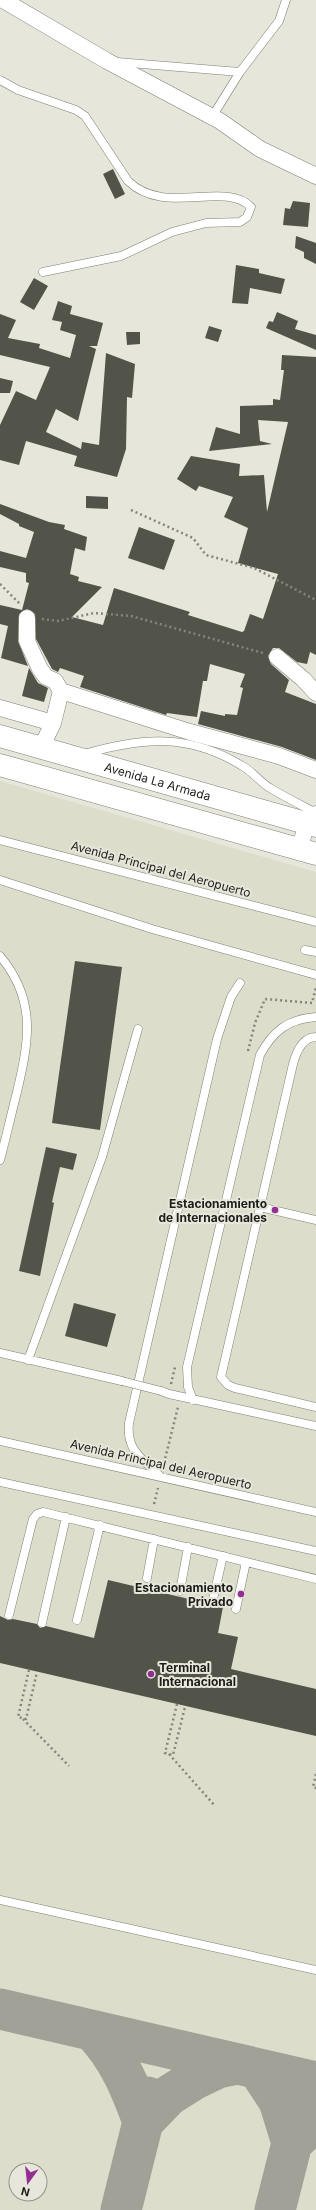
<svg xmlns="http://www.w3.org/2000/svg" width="316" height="2210" font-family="Inter,sans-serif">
<rect width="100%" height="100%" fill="#e6e6db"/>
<path fill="#dcddca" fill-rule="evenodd" d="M0 781 316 872V2210H0ZM16 2170H40V2194H16Z"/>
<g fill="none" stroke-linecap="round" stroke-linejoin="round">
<path stroke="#a1a198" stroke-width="41" d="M0 2009 316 2082
M93 2031C118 2057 131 2088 143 2122L148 2097
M258 2069 279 2101 292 2143 307 2080
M121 2210 143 2122 168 2096 195 2079 218 2068 238 2064
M275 2210 292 2143 312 2124"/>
</g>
<path fill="#525349" d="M113 169 125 194 115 199 103 174Z
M293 201 310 203 308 227 283 225 285 208 290 209Z
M296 236 316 243V264L304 258V252L295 248Z
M236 265 259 269V273L285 279 281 294 250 288 248 304 232 303Z
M34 278 48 286 34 310 20 302Z
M58 301 72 306 70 314 103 323 97 346H89L96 349 78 421 56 409 46 432 81 449 82 442 99 445 106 353 135 364 132 398 127 397 126 449 117 477 74 466 77 456 26 441 19 465 0 460V425L16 391 36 400 50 367 0 355V314L16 320 8 338 40 344 39 348 70 358 76 335 60 330 62 322 52 320Z
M277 312 298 321 295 329 316 335V350L266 328 269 321 273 322Z
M209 326 222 330 218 342 205 338Z
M126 332H140V344L127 345Z
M282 355 316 357V655L310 652 307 664 297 662 279 648H273L268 656 271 664 289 680 285 692 316 704V760L282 747 198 724 201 711 225 716V714L237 715 243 688 240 687 245 674 210 664 207 681H203L197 717 167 713 166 715 80 687 84 676 60 668 58 672 52 669 36 639 35 614 27 609 19 614 18 641 28 666 1 658 8 626 0 624V605L22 610 29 583 26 582V573L0 567V551L26 558 34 532 19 526V524L0 514V504L49 522 65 525 64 529 87 537 85 551 75 548 70 574 79 577 78 581 102 587 72 617 103 625 114 588 190 612 188 615 242 632 244 631 250 614 263 619 278 574 238 563 248 528 224 517 233 497 199 486 196 491 177 479 191 456 240 464 239 476 264 475 267 512 288 422 258 420 260 441 272 444 209 451 216 427 240 434V406L273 405V399L280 400 284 370H281Z
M0 378 13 381 10 393H0Z
M86 496 108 497V509L86 508Z
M139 527 175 540 164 570 128 558Z
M29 668 38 683 48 688 44 702 22 696Z
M75 961 122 967 100 1130 52 1123Z
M46 1147 77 1154 73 1170 60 1167 52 1202 54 1203 40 1276 19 1271Z
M74 1303 116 1314 107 1347 65 1336Z
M108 1580 223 1607 218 1633 238 1637 231 1669 316 1689V1736L0 1663V1616L8 1620 13 1619 37 1624 40 1628 46 1626 94 1638Z"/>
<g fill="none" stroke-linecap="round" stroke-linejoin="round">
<g stroke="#7e7f74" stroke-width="9">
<path id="lane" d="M117 62 240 72
M0 80 18 90 76 110 85 116 128 181C165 217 224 180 251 207L247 217 240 222 206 223 172 232 121 256 43 272
M212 117 240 72 279 21 286 0
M84 754C143 737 190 733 244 767 254 773 261 783 270 788 285 797 301 805 316 813
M0 840 316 922
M0 880 152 929 316 975
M305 950 316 952
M0 956C37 1000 29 1041 17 1092 11 1115 6 1138 0 1160
M316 1037C302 1037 296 1053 293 1064L221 1377 228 1385 235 1388 316 1407
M260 1207 316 1220
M0 1353 122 1381
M28 1360 102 1157 138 1029
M161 1391 169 1394 316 1426
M193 1400 188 1387 187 1367 260 1055C273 1031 288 1019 316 1017
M0 1441 316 1512
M161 1477C143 1458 126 1452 129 1423L217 1039 231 997 240 983
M0 1482 316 1551
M147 1578 154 1539
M180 1591 188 1547
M213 1599 223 1556
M236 1609 246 1562
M9 1615 33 1519 37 1514 43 1512 316 1579
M77 1620 100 1525
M42 1623 66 1517
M0 1900 316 1970"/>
</g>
<g stroke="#7e7f74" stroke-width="17">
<path id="street" d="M3 0 107 61 220 121 260 149 316 176
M27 618V641L40 669 46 677 55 681 61 691 53 723 42 746
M277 657 303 679 316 693
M61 691 190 732 279 756 316 770
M0 708 53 723
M299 849 307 824 316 814"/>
</g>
<g stroke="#7e7f74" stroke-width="23">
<g id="secondary">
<path id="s1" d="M0 736 316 826"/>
<path d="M0 765 316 854"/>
</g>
</g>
<path stroke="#85857e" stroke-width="2.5" stroke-dasharray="2 3" stroke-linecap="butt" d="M131 510 193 538 206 555 254 568 316 600
M0 584 21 605
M42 619 58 621 94 613 131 616 263 653
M248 1051 255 1023 265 999 312 1003 316 987
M171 1384 175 1367
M164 1463 178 1407
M154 1504 158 1488
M29 1670 18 1717 26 1719 37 1672
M177 1704 165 1753 173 1755 185 1707
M23 1719 69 1766
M169 1754 215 1806
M316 1774 313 1787 316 1788"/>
<use href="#lane" stroke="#fff" stroke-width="8"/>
<use href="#street" stroke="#fff" stroke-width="16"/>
<use href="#secondary" stroke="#fff" stroke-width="22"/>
<g stroke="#7e7f74" stroke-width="9" stroke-linecap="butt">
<path id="lane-bridge" d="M122 1381 161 1391"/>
</g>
<use href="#lane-bridge" stroke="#fff" stroke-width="8"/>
</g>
<g fill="#952e93" stroke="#e6e6db" stroke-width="1.5">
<circle cx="275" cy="1210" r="4"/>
<circle cx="241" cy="1594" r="4"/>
<circle cx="151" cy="1674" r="4"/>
</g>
<g text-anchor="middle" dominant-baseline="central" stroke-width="4" stroke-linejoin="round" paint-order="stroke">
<g font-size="12" fill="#1c1c18" stroke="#e6e6db">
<text stroke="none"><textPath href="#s1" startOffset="164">Avenida La Armada</textPath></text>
<text transform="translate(161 869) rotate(15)">Avenida Principal del Aeropuerto</text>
<text transform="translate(161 1464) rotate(13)">Avenida Principal del Aeropuerto</text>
</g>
<g font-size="12" font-weight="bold" fill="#1c1c18" stroke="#e6e6db" text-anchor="end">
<text x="267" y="1203">Estacionamiento<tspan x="267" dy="14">de Internacionales</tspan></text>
<text x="233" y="1587">Estacionamiento<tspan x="233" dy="14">Privado</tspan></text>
<text x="159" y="1667" text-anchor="start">Terminal<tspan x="159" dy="14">Internacional</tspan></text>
</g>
</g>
<g transform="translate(28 2182) rotate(195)"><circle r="19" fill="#e6e6db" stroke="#95958d"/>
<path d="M0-3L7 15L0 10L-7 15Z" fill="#952e93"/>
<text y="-6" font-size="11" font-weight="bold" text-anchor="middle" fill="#1c1c18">N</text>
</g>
</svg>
